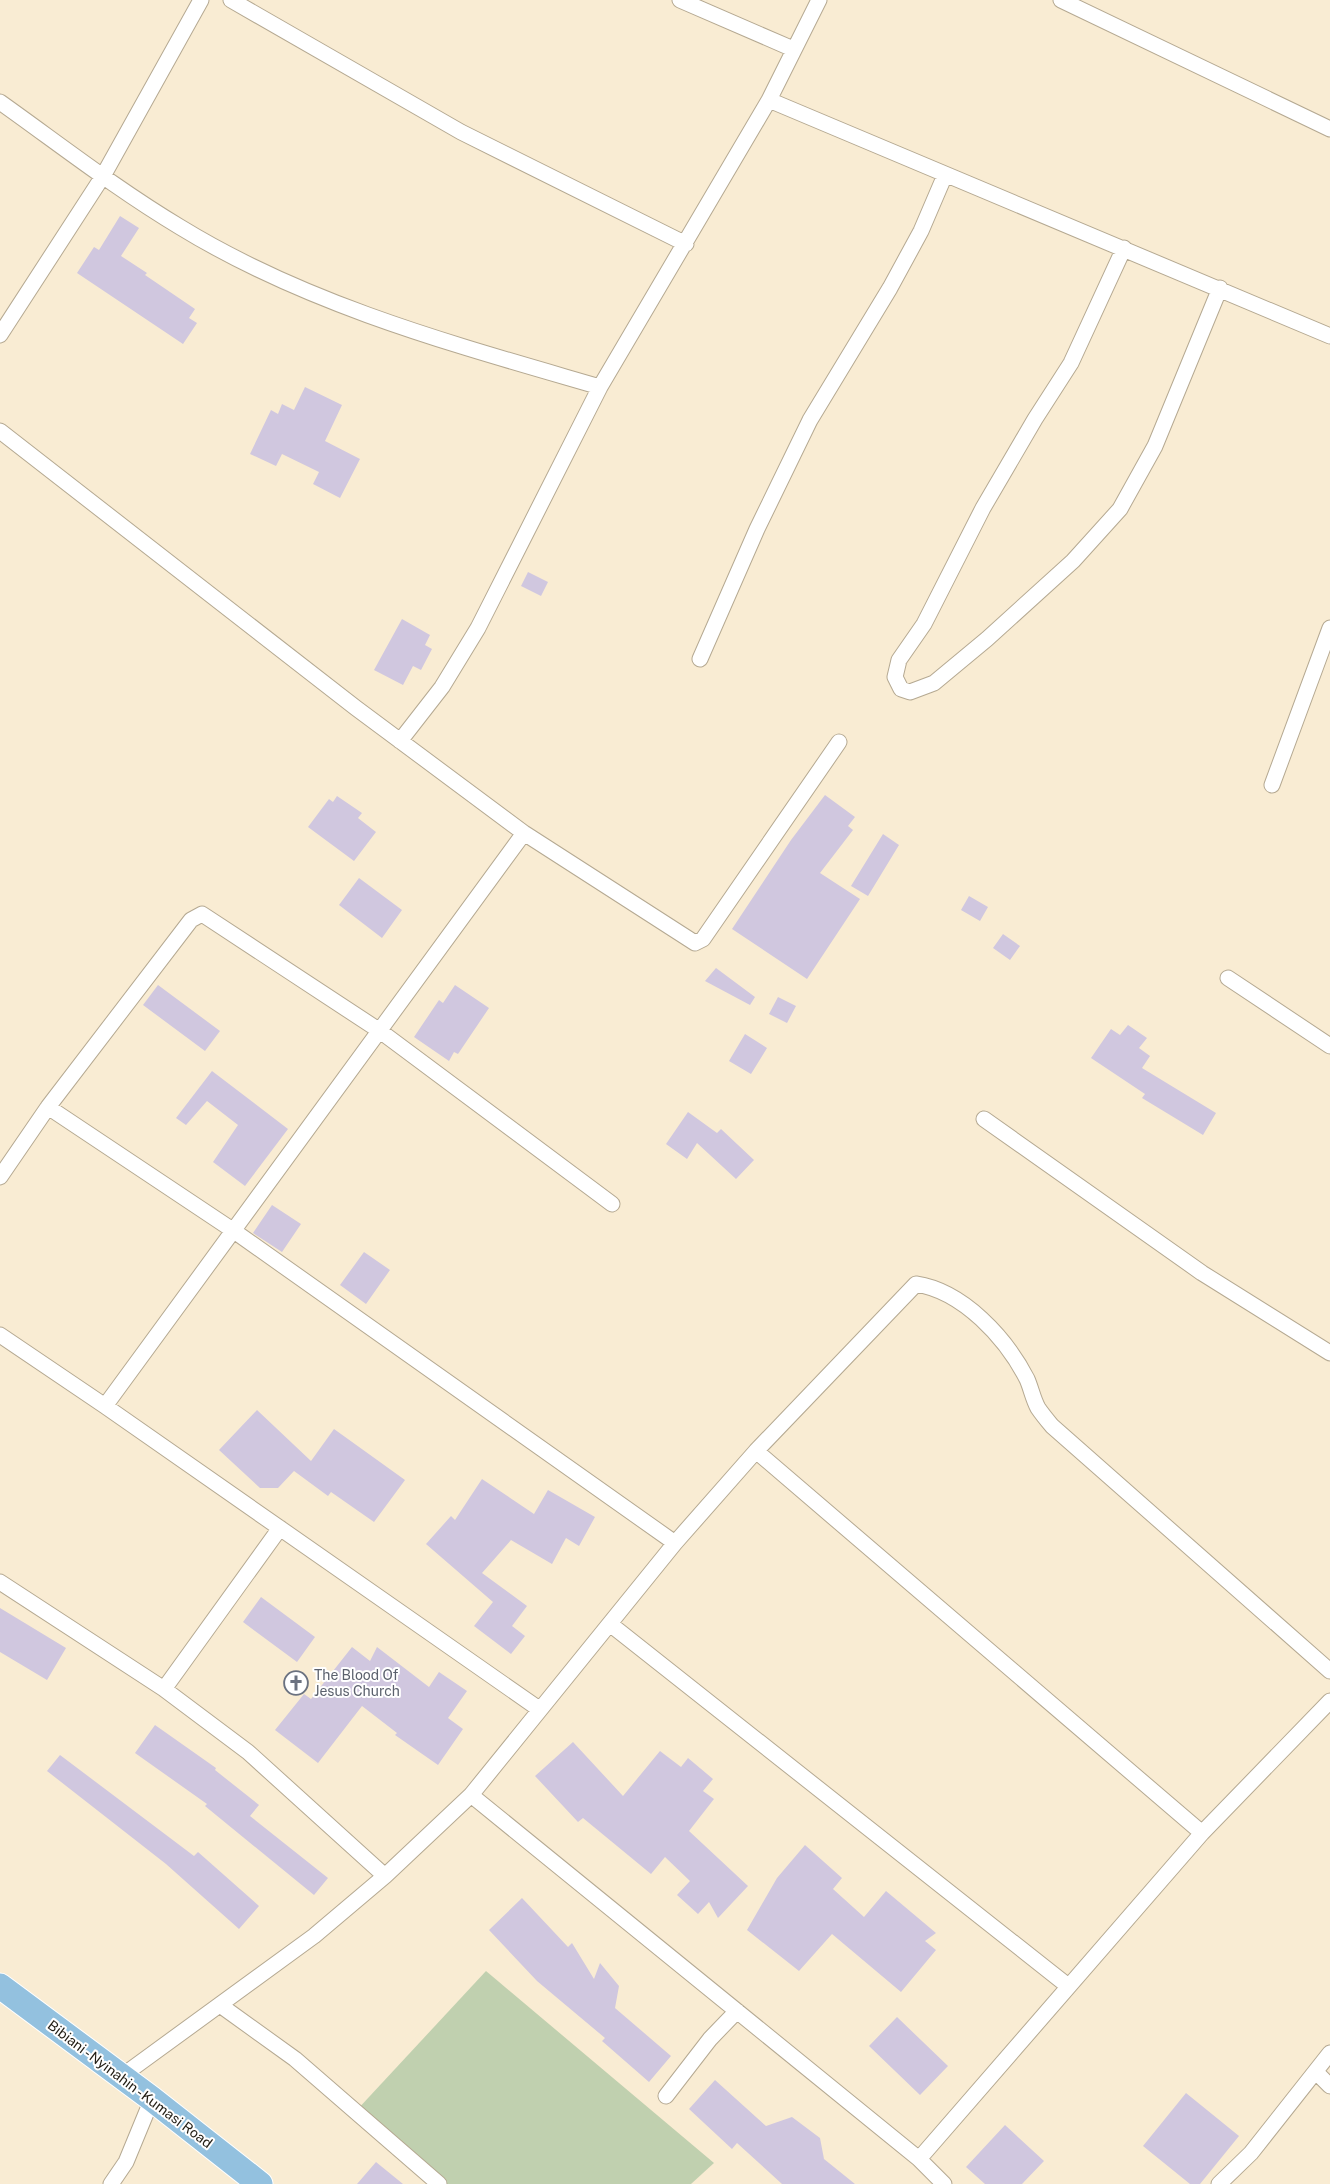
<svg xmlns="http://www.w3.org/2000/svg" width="1330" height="2184" font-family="'Public Sans',sans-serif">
<rect width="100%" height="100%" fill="#f9ecd3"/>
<path fill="#c0d0af" d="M486 1971 714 2163 691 2184H434L356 2111Z"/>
<path fill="#d0c7df" d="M120 216 139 228 121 256 147 273 145 275 195 309 189 318 197 323 183 344 77 273 94 247 99 250Z
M305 387 342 405 325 441 360 459 340 498 313 484 319 472 282 454 276 466 250 454 271 410 278 414 282 404 294 410Z
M528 572 548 582 541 596 521 586Z
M402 619 430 635 425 645 432 649 421 670 413 666 403 685 374 670Z
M825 795 855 817 848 826 853 830 820 873 860 899 807 979 732 929 791 840Z
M337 796 362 813 358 818 376 832 354 861 308 827 329 799 333 802Z
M883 834 899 845 868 896 851 886Z
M359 878 402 910 382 938 339 905Z
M969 896 988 907 980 921 961 910Z
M1003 934 1020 946 1010 960 993 948Z
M716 968 755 997 750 1005 705 981Z
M158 985 220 1031 205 1051 143 1005Z
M455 985 489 1008 458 1054 454 1052 449 1061 414 1037 439 1000 443 1003Z
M778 997 796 1006 787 1023 769 1014Z
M1128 1025 1147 1038 1139 1048 1150 1056 1142 1068 1216 1113 1203 1135 1142 1098 1145 1094 1091 1058 1111 1029 1120 1035Z
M745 1034 767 1048 751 1074 729 1061Z
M212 1071 288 1129 245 1186 213 1162 238 1125 207 1101 186 1125 176 1118Z
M688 1112 717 1133 721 1129 754 1160 736 1179 697 1143 687 1159 666 1144Z
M272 1205 301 1224 282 1252 253 1233Z
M364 1252 390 1270 366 1304 340 1285Z
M257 1410 311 1461 334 1429 405 1480 374 1522 331 1492 328 1496 294 1471 278 1488H260L219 1450Z
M482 1479 534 1514 548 1490 595 1517 579 1546 566 1538 552 1564 511 1540 482 1573 527 1606 512 1626 525 1636 511 1654 474 1626 493 1602 426 1544 451 1516 455 1520Z
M261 1597 315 1637 297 1662 243 1622Z
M0 1608 66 1648 47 1680 0 1652Z
M352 1647 370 1661 377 1647 429 1687 439 1672 467 1691 448 1718 463 1729 438 1765 395 1735 397 1733 362 1706 318 1763 275 1730 304 1694 311 1699Z
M155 1725 216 1768 215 1770 259 1805 250 1816 328 1878 314 1895 205 1806 207 1804 135 1753Z
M573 1742 623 1796 660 1751 681 1767 688 1758 713 1779 703 1791 714 1799 689 1831 748 1886 718 1918 709 1902 698 1914 677 1895 690 1881 665 1857 651 1874 583 1818 578 1822 535 1776Z
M60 1755 194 1856 198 1852 259 1906 239 1929 166 1864 47 1771Z
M805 1845 842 1878 833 1889 864 1917 886 1891 936 1933 925 1941 936 1950 901 1992 832 1934 799 1971 747 1930 777 1878Z
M522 1898 568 1947 572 1943 594 1979 600 1963 619 1986 615 2008 671 2056 649 2082 602 2041 605 2038 537 1981 489 1930Z
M897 2017 948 2066 920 2095 869 2046Z
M715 2080 766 2126 792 2117 820 2138 824 2159 855 2184H782L737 2143 732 2149 689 2109Z
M1186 2093 1239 2136 1200 2184H1190L1143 2146Z
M1005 2125 1044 2161 1022 2184H985L966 2167Z
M376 2162 403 2184H357Z"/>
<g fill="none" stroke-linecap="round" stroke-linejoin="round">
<g stroke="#b5a992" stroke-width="17">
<path id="street" d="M231 0 461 132 686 244
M680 0 793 49
M1061 0 1330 129
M769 100 1330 336
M0 102C59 144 118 190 180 227 309 306 456 345 600 387
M1124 248 1071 363 1035 419 983 508 924 624 899 660 895 677 901 689 910 692 934 683 987 639 1073 561 1120 509 1155 446 1220 288
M0 335 103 176 201 0
M0 431 356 708 524 833 695 943 703 939 839 742
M700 659 757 529 810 420 890 288 921 231 945 175
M400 741 442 687 478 628 600 387 769 100 819 0
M1272 785 1330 628
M1228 978 1330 1046
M48 1107 234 1231 675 1543
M984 1119 1202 1273 1330 1353
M0 1177 48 1107 191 920 202 914 380 1031 612 1204
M0 1335 105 1406 539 1709
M105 1406 524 833
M756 1451 1202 1833
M0 1582 164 1689 248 1752 385 1876
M610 1624 1068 1986
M164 1689 280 1528
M471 1795 919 2159 944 2184
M220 2005 295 2059 439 2184
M1317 2073 1330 2086
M122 2076 314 1936 385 1876 471 1795 675 1543 756 1451 916 1284C963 1291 1006 1338 1027 1379 1031 1388 1033 1399 1038 1408 1042 1414 1047 1420 1052 1426L1330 1671
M666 2096 710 2039 737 2011
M919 2159 1202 1833 1330 1701
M111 2184 126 2162 152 2099
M1219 2184 1251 2153 1330 2053"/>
</g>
<g stroke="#fff" stroke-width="27">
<path id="primary" d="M0 1986 152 2099 260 2184"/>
</g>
<use href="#street" stroke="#fff" stroke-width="15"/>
<use href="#primary" stroke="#93c1df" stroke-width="25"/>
</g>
<defs>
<g id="church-ring" transform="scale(1.25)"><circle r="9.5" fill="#fff" stroke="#6b7280" stroke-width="1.5"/><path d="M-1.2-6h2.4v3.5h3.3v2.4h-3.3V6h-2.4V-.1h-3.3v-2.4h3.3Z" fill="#6b7280"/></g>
</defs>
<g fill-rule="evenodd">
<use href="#church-ring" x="296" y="1683"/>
</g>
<g text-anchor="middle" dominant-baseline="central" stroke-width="4" stroke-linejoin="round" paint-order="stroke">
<g font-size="14" fill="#5b616d" stroke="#fff" text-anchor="start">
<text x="314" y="1675">The Blood Of<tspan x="314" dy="16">Jesus Church</tspan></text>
</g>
<g font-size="14" fill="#211d14" stroke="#fff">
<text transform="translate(130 2084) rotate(37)">Bibiani - Nyinahin - Kumasi Road</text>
</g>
</g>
</svg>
